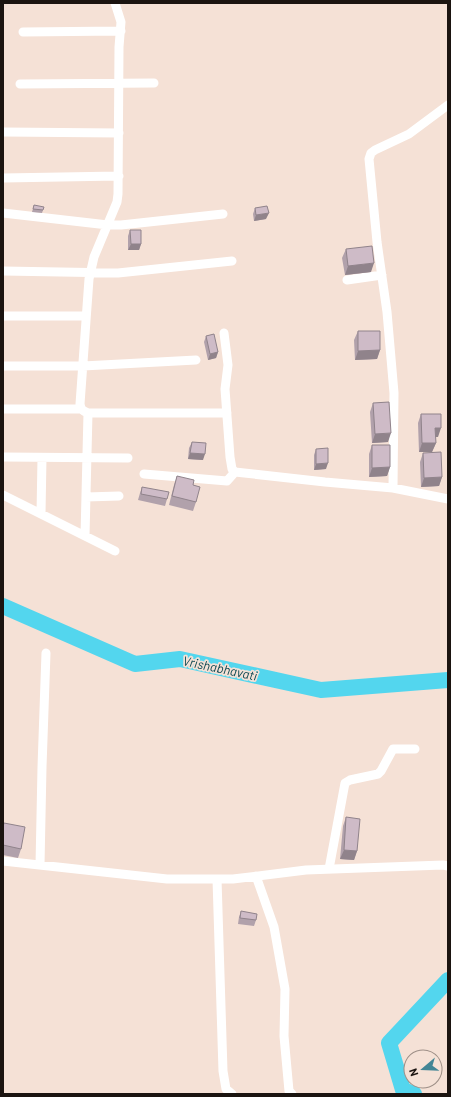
<svg xmlns="http://www.w3.org/2000/svg" width="451" height="1097" font-family="Barlow,sans-serif">
<rect width="100%" height="100%" fill="#f5e1d6"/>
<g fill="none" stroke-linecap="round" stroke-linejoin="round">
<path stroke="#53d6ee" stroke-width="16" d="M3 606 135 664 180 659 321 690 448 680
M414 1094 403 1090 389 1043 448 980"/>
<path stroke="#fff" stroke-width="9" d="M115 3 121 22 119 47 118 194 117 202 94 257 89 279 80 404C81 410 83 411 88 413H227
M23 32 121 31
M20 84 154 83
M3 132 119 133
M3 178 119 176
M3 213 108 225H121L223 214
M3 271 118 273 232 261
M347 280 382 275
M3 316H86
M224 333 228 365 225 389 230 457 232 469 235 472 325 482 393 488 448 499
M3 366H83L196 360
M3 409H81
M3 457 128 458
M144 474 227 481 235 472
M393 488 394 393 387 312 377 242 369 159 371 153 375 150 409 134 448 105
M3 495 115 551
M86 497 119 496
M41 514 42 458
M85 536 88 413
M3 861 167 879H233L306 870 443 865 448 866
M40 865 42 767 46 653
M329 869 345 783 350 780 378 774 381 771 393 749H415
M256 876 274 927 285 989 284 1036 289 1091 292 1094
M217 879 223 1071 226 1089 232 1094"/>
</g>
<path fill="#b1a1ab" d="M34 205 43 210 42 213 32 212Z
M255 208 266 219 254 221 253 214Z
M130 230 141 244 139 250H128V236Z
M346 249 371 272 345 275 342 258Z
M358 331 380 350 377 359 355 360 354 340Z
M206 336 218 352 216 358 208 360 204 342Z
M373 403 388 442 372 443 370 412Z
M421 414 438 437H435L436 443 432 452H419L418 423Z
M192 442 203 460 188 459 189 448Z
M372 445 390 467 387 476 369 477V454Z
M316 449 326 469 314 470V455Z
M423 453 442 477 439 486 421 487 420 462Z
M177 476 193 485 196 502 193 511 169 505 174 485Z
M142 487 167 499 165 506 138 500 140 493Z
M346 817 357 851 354 860 340 859 343 826Z
M4 823 21 849 18 858 3 855V825Z
M241 911 256 920 254 926 238 924 239 917Z"/>
<path fill="#90838b" d="M269 213 266 219 254 221 256 215Z
M131 244H141L139 250H128Z
M374 263 371 272 345 275 348 266Z
M380 350 377 359 355 360 358 351Z
M218 352 216 358 208 360 210 354Z
M435 428H441L438 437H432Z
M391 433 388 442 372 443 375 434Z
M422 443H436L432 452H419Z
M190 453 205 454 203 460 188 459Z
M328 463 326 469 314 470 316 464Z
M390 467 387 476 369 477 372 468Z
M442 477 439 486 421 487 424 478Z
M344 850 357 851 354 860 340 859Z"/>
<path fill="#cebbc7" stroke="#90838b" d="M34 205 44 207 43 210 33 209Z
M267 206 269 213 256 215 255 208Z
M130 230H141V244H131Z
M372 246 374 263 348 266 346 249Z
M358 331H380V350L358 351Z
M214 334 218 352 210 354 206 336Z
M389 402 391 433 375 434 373 403Z
M421 414H441V428H435L436 443H422Z
M192 442 206 443 205 454 190 453Z
M372 445H390V467L372 468Z
M328 448V463L316 464V449Z
M441 452 442 477 424 478 423 453Z
M177 476 194 480 193 485 200 487 196 502 172 496Z
M142 487 169 492 167 499 141 494Z
M346 817 360 819 357 851 344 850Z
M4 823 25 827 21 849 3 845V827Z
M241 911 257 914 256 920 240 918Z"/>
<g text-anchor="middle" dominant-baseline="central" stroke-width="3.5" stroke-linejoin="round" paint-order="stroke">
<g font-size="13" font-style="italic" fill="#0e4953" stroke="#f5e1d6">
<text transform="translate(220 668) rotate(12)">Vrishabhavati</text>
</g>
</g>
<rect width="451" height="1097" fill="none" stroke="#1b1410" stroke-width="8"/>
<g transform="translate(423 1069) rotate(251)"><circle r="19" fill="#f5e1d6" stroke="#9e8f87"/>
<path d="M0-3L7 15L0 10L-7 15Z" fill="#428595"/>
<text y="-6" font-size="11" font-weight="bold" text-anchor="middle" fill="#1b1410">N</text>
</g>
</svg>
